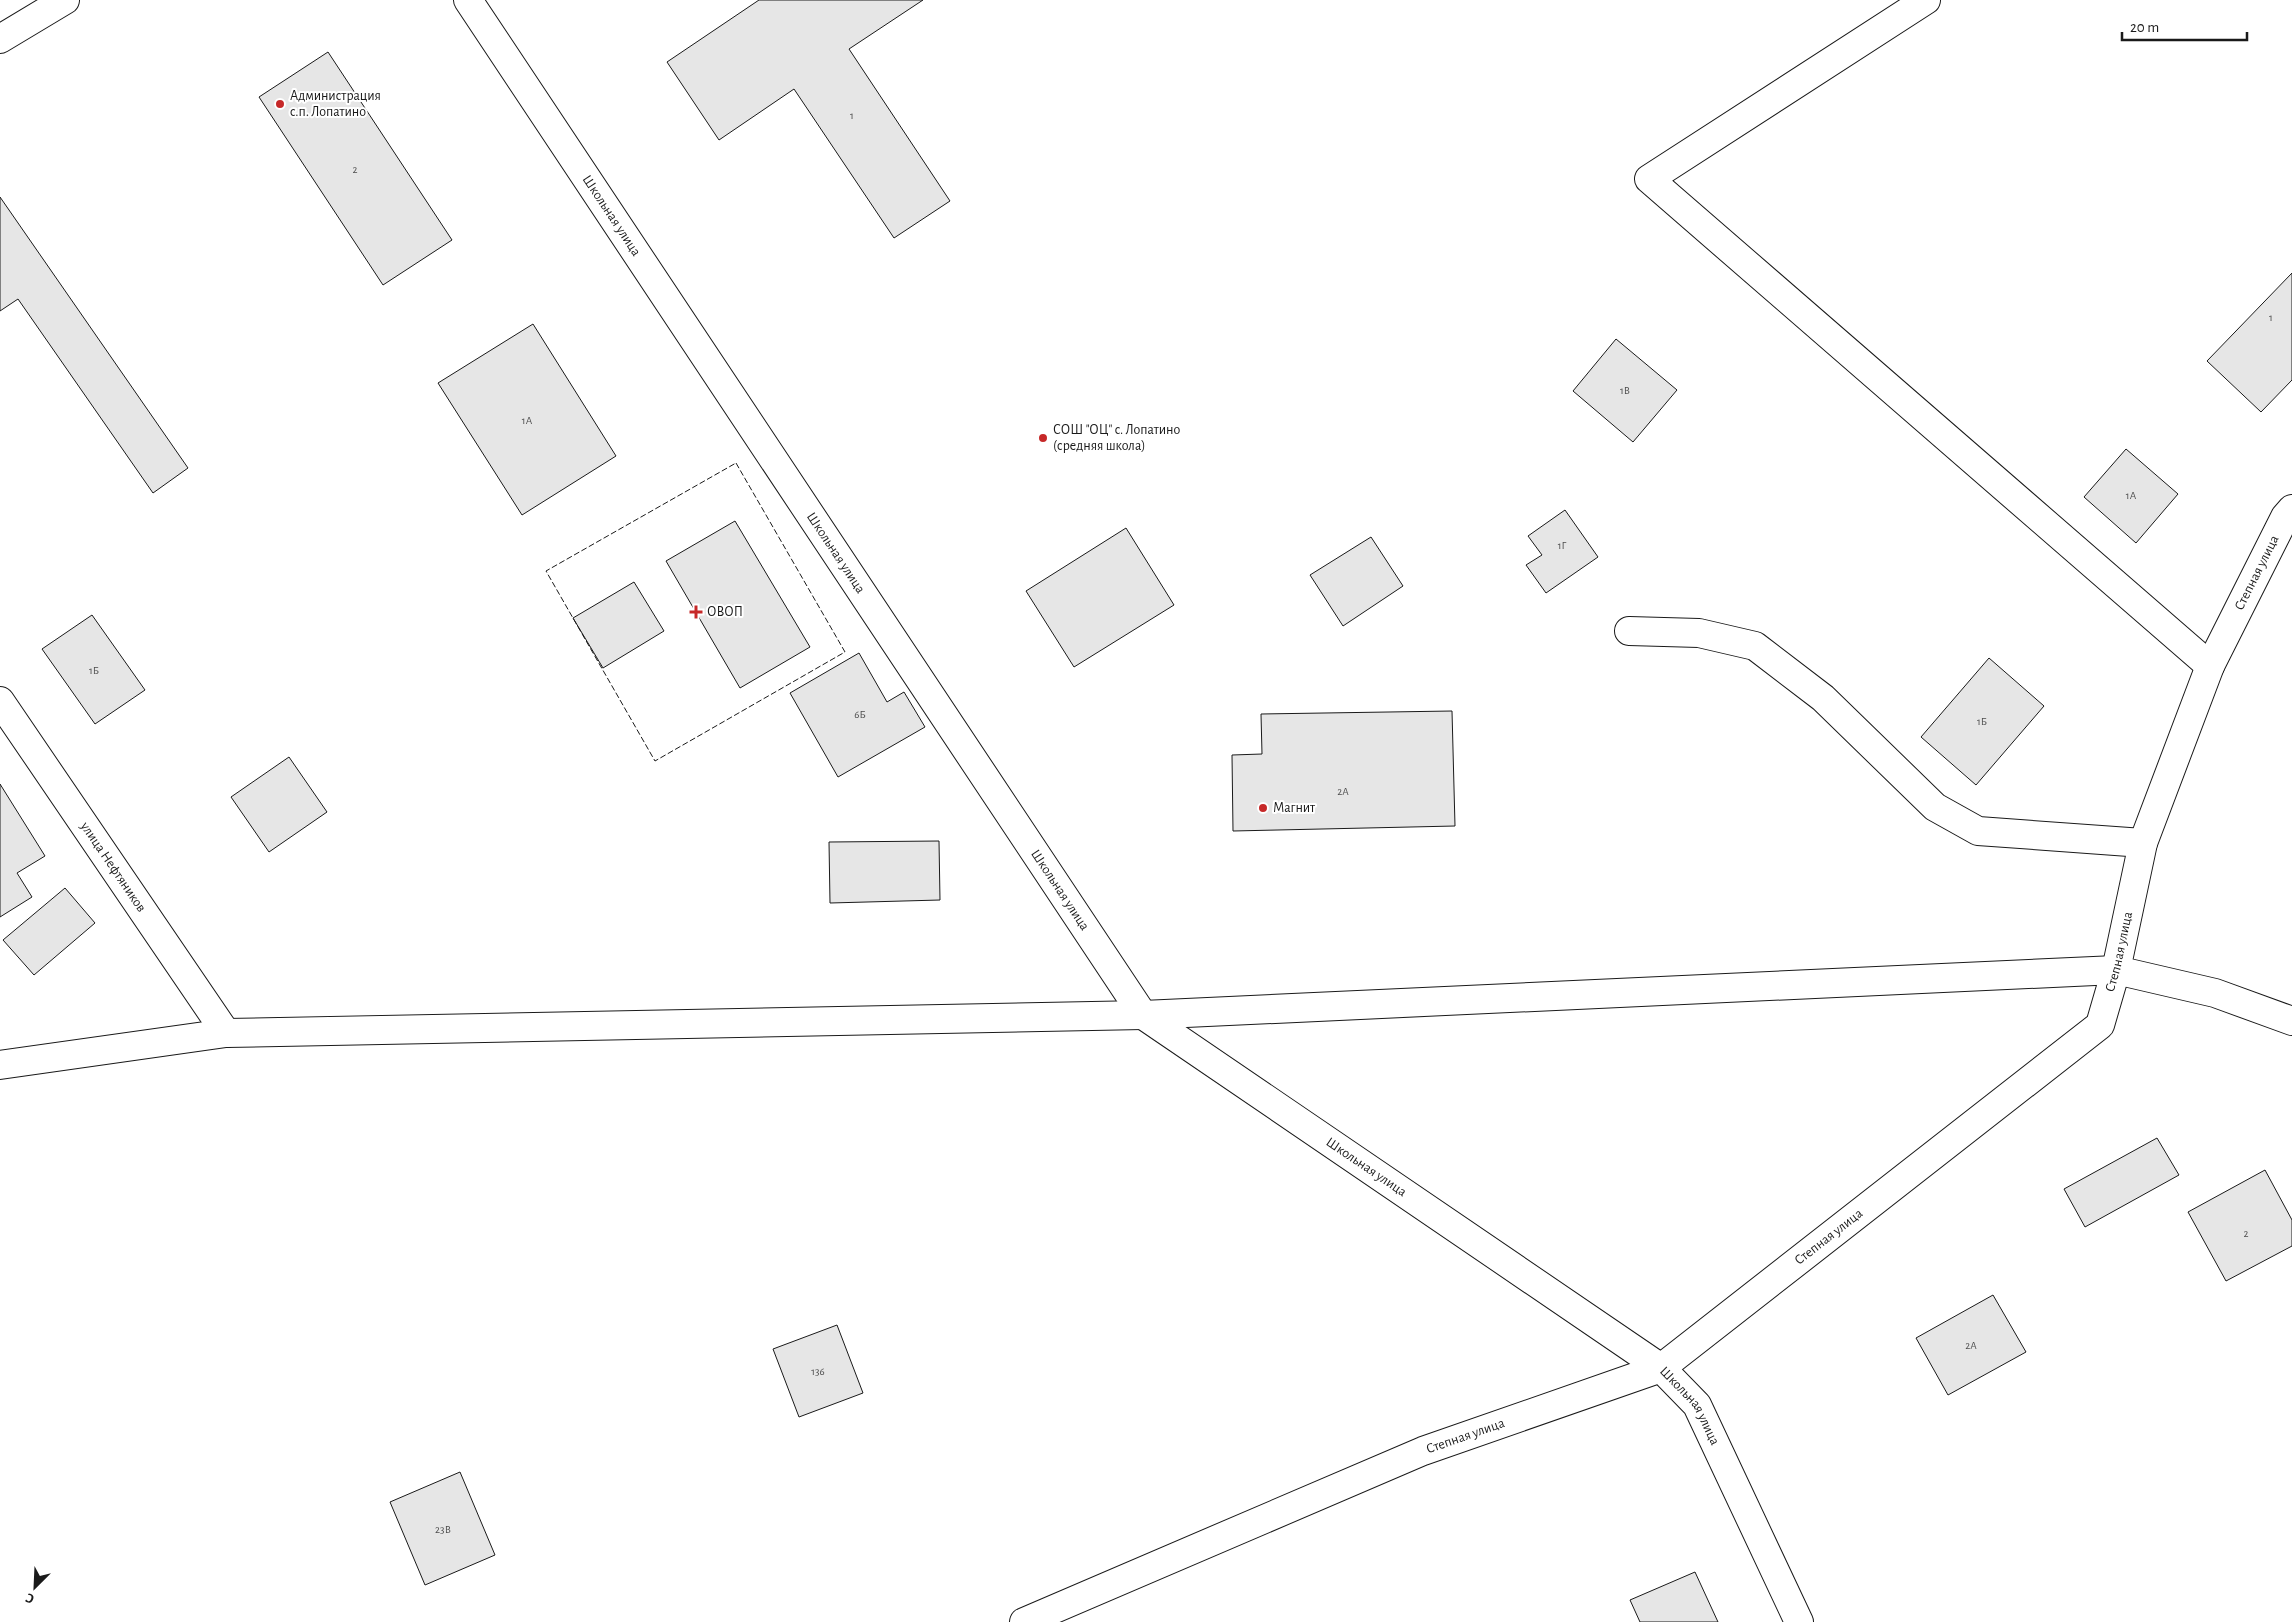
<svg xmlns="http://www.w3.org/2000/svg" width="2292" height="1622" font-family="'Alegreya Sans',sans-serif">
<rect width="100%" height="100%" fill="#fff"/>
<path fill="#e6e6e6" stroke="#1a1a1a" d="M759 0H923L849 49 950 201 894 238 794 89 719 140 667 62Z
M328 52 452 240 383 285 259 97Z
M0 197 188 468 153 493 18 299 0 311Z
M2292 273V380L2261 412 2207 361Z
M533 324 616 456 522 515 438 383Z
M1616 339 1677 390 1633 442 1573 391Z
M2126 449 2178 494 2136 543 2084 497Z
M1565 510 1598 557 1546 593 1526 565 1542 555 1528 536Z
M735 521 810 647 740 688 666 561Z
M1126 528 1174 605 1074 667 1026 591Z
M1371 537 1403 586 1343 626 1310 575Z
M634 582 664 631 603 668 573 618Z
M92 615 145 690 95 724 42 649Z
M859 653 887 702 904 692 925 727 838 777 790 693Z
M1989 658 2044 706 1976 785 1921 737Z
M1452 711 1455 826 1233 831 1232 755 1262 754 1261 714Z
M289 757 327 812 269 852 231 797Z
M0 784 45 856 17 873 32 897 0 917Z
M939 841 940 900 830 903 829 842Z
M65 888 95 923 34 975 3 940Z
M2157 1138 2179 1175 2085 1227 2064 1189Z
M2265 1170 2292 1220V1246L2226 1281 2188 1212Z
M1993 1295 2026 1352 1948 1395 1916 1338Z
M837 1325 863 1393 799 1417 773 1349Z
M460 1472 495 1555 425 1585 390 1502Z
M1695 1572 1718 1622H1640L1630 1600Z"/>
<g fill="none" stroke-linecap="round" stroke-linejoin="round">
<g stroke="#1a1a1a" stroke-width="30">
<g id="minor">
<path id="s1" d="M468 0 1143 1015 1661 1368 1697 1405 1799 1622"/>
<path d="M1926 0 1649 179 2210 666"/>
<path d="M0 39 65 0"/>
<path d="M1629 631 1699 633 1755 646 1823 698 1935 807 1978 831 2143 843"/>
<path id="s2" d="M0 701 226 1033"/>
<path d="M0 1065 226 1033 1143 1015 2116 970 2215 993 2292 1021"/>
<path id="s3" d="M1024 1622 1423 1451 1661 1368 2100 1025 2116 970 2143 843 2210 666 2285 517 2292 509"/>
</g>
</g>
<use href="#minor" stroke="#fff" stroke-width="28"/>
<path stroke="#1a1a1a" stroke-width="1" stroke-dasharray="6 2.5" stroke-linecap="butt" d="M736 463 845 652 655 761 546 571Z"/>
</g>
<g fill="#c62828" stroke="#fff" stroke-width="2">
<circle cx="280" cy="104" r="5"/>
<circle cx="1043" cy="438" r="5"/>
<path d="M693.5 604.5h5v5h5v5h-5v5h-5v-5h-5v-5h5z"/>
<circle cx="1263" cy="808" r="5"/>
</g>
<g text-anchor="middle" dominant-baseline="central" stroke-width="4" stroke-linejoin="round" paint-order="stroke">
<g font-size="11" fill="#4d4d4d">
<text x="852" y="115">1</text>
<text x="355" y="169">2</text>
<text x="2271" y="317">1</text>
<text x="1625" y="390">1В</text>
<text x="527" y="420">1А</text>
<text x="2131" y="495">1А</text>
<text x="1562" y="545">1Г</text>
<text x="94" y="670">1Б</text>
<text x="860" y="714">6Б</text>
<text x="1982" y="721">1Б</text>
<text x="1343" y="791">2А</text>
<text x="2246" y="1233">2</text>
<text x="1971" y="1345">2А</text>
<text x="818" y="1371">136</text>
<text x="443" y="1529">23В</text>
</g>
<g font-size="14" fill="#1a1a1a" stroke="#fff" text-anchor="start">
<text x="290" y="96">Администрация<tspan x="290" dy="16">с.п. Лопатино</tspan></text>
<text x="1053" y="430">СОШ "ОЦ" с. Лопатино<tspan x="1053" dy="16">(средняя школа)</tspan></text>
<text x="707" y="612">ОВОП</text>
<text x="1273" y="808">Магнит</text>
</g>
<g font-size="14" fill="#1a1a1a" stroke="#fff">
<text stroke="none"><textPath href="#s1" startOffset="259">Школьная улица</textPath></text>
<text stroke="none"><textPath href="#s1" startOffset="664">Школьная улица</textPath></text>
<text stroke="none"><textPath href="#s3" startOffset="1724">Степная улица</textPath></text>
<text stroke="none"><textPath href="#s2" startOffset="201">улица Нефтяников</textPath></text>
<text stroke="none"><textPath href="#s1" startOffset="1069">Школьная улица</textPath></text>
<text stroke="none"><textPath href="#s3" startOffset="1319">Степная улица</textPath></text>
<text stroke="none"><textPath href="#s1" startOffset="1489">Школьная улица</textPath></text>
<text stroke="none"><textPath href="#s3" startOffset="899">Степная улица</textPath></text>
<text stroke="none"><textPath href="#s1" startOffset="1894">Школьная улица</textPath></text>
<text stroke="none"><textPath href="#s3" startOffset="479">Степная улица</textPath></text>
</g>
</g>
<g transform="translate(35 1587) rotate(204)" stroke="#ffffff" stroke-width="4" paint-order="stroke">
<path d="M0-4L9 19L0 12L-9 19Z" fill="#1a1a1a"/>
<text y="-8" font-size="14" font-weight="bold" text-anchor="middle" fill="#1a1a1a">С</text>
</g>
<path d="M2122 32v8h125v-8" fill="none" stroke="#1a1a1a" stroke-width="2.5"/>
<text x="2130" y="32" font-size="15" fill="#1a1a1a" stroke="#ffffff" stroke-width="4" paint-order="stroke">20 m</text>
</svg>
